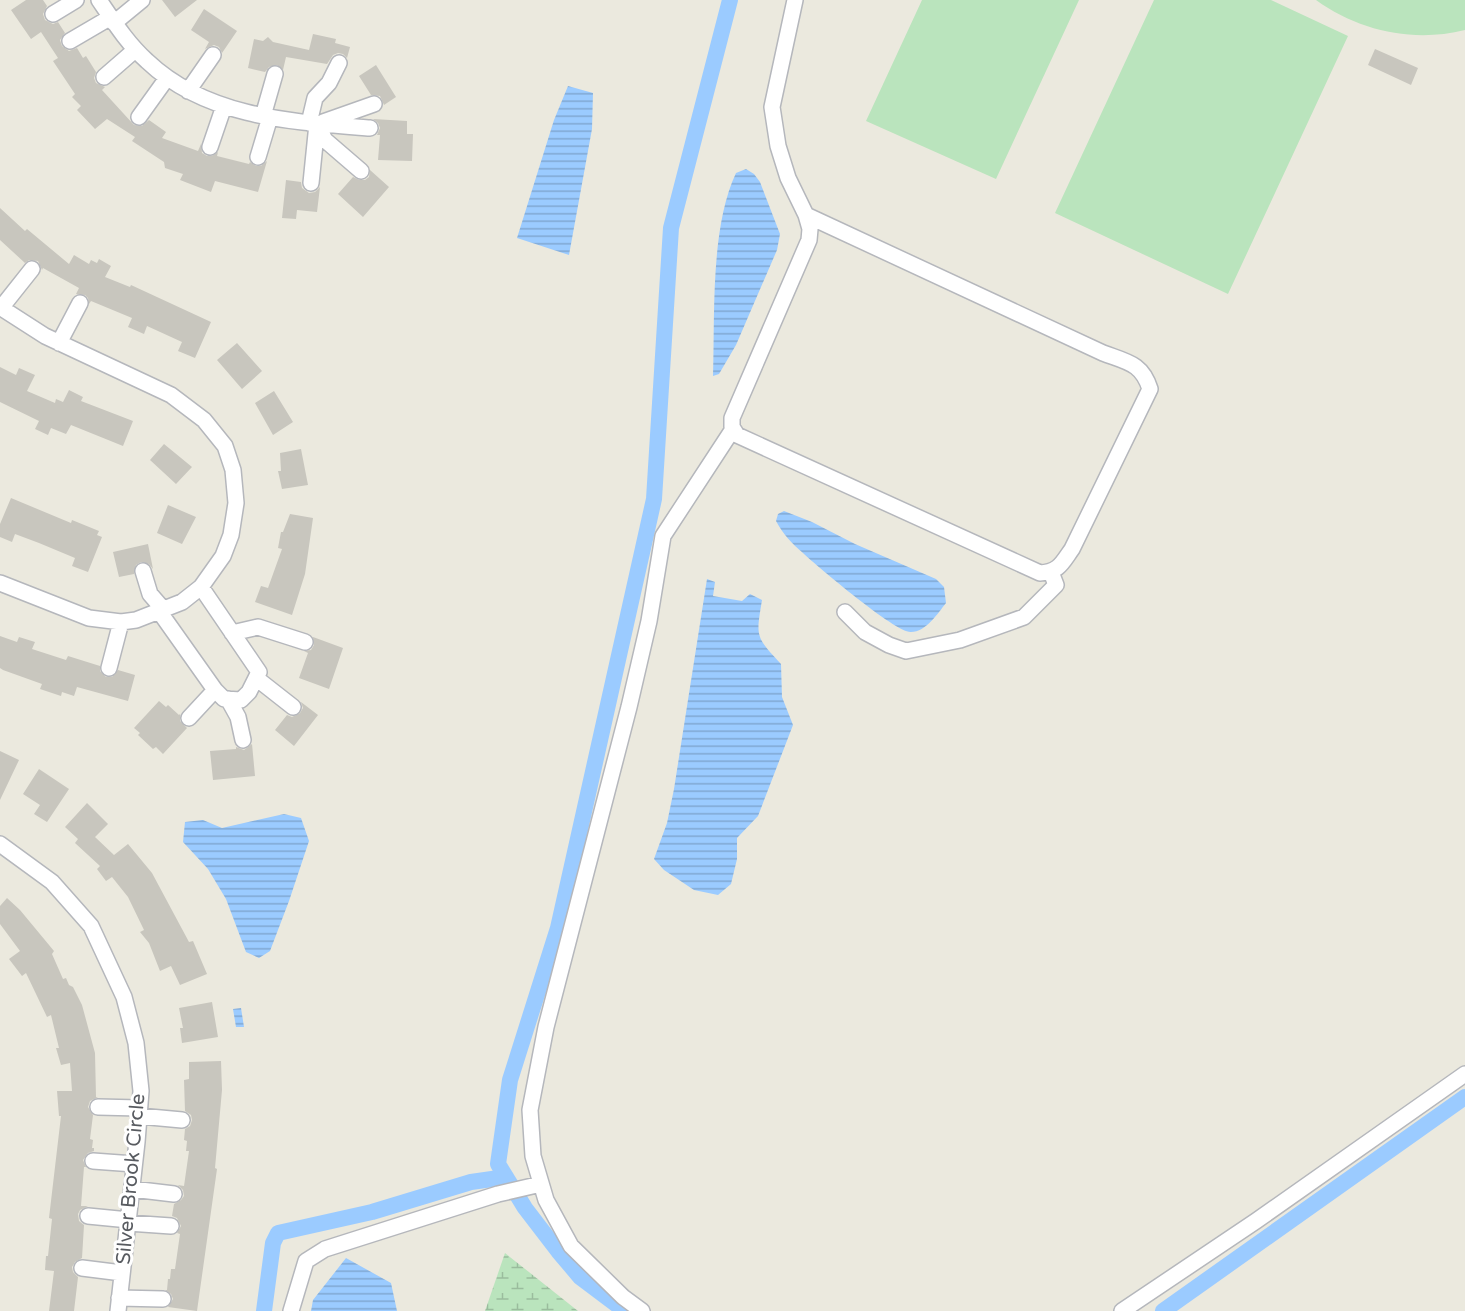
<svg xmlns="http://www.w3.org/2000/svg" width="1465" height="1311" font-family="'Varela Round',sans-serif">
<defs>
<pattern id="wetland-marsh" width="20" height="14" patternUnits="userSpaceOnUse" patternTransform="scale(1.5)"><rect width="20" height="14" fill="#bae4bd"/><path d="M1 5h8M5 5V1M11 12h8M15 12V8" fill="none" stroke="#9abc9d"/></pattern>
<pattern id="water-rules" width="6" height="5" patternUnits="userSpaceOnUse" patternTransform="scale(1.5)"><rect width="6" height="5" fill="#9bcbff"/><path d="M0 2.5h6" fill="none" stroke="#81a8d2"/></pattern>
</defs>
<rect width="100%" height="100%" fill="#ebe9de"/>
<path fill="url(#wetland-marsh)" d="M505 1253 578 1311H485Z"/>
<path fill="#bae4bd" d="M922 0H1079L996 179 866 121Z
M1154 0H1271L1348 36 1228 294 1055 213Z
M1316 0H1465V30C1413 43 1359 31 1316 0Z"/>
<path fill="url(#water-rules)" d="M568 86 593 93 592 129 569 255 517 238 554 120Z
M746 169 754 174 760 182 780 234 777 250 736 345 719 374 713 376C715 316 710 228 736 173Z
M784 511 812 522 855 544 936 579 944 587 946 603C938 613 926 632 911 632 896 633 818 567 803 553 792 544 783 534 776 521L778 514Z
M707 579 715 582 713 596 742 601 750 594 762 600C756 637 755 636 781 664L782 697 793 725 758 816 737 838V859L731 884 718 895 694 890 664 870 654 859 667 823 674 789Z
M284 814 301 818 309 841 289 901 270 951 259 958 246 952 226 899 208 869 183 842 185 822 203 820 222 828Z
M241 1008 244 1027H236L233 1009Z
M346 1258 391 1283 397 1311H311L313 1300Z"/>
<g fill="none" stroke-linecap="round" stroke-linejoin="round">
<path stroke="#9bcbff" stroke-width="16" d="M264 1311 273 1243 278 1233 372 1212 471 1182 506 1177
M625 1311 580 1277 558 1251 525 1208 498 1164 510 1080 558 928 654 499 671 228 730 0
M1163 1311 1465 1097"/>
</g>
<path fill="#c8c6be" d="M26 0H43L47 6 43 14 45 20 53 24 58 22 65 33 60 40 62 46 69 51 77 48 83 58 86 56 96 72 94 78 96 83 105 87 102 90 134 125 142 126 149 120 166 132 162 138 198 151 201 144 202 153 207 156H212L218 152 217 156 249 164 250 162 256 166H261L267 161 258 192 215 181 211 192 180 180 183 174 165 168 164 162 132 141 135 137 107 119 95 129 77 110 81 106 72 97 75 94 53 61 58 58 41 32 31 39 11 10Z
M162 0H197L175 17Z
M204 9 237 31 222 53 219 47 214 45 205 49 209 42 191 30Z
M313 34 336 39 335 43 350 47 347 58 343 54 338 53 333 55 327 64 286 57 283 70 277 65 269 67 265 72 248 68 254 39 263 41 268 37 273 42 309 50Z
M1375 49 1418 68 1411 85 1368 65Z
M376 65 396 97 384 105 380 96 371 95 359 76Z
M373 119 407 121V134H413L412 161 378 160 380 135H377L380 128 378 123Z
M370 170 389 187 363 217 338 194 353 177 359 180H365L369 177Z
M286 180 301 182 302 188 309 193 315 192 320 187 317 212 297 210 296 219 282 218Z
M0 208 25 231 27 229 69 264 74 255 89 264 91 260 97 263 99 259 111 266 105 277 130 287 131 285 211 322 195 358 178 351 182 342 147 326 144 334 128 327 132 318 91 301 89 304 88 298 85 295 76 294 79 288 43 268 42 270 38 261 29 260 25 263 0 240Z
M237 343 262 371 242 389 217 360Z
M0 367 16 375 19 368 35 375 27 391 55 403 56 399 63 402 69 390 83 397 81 401 133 421 123 446 71 425 66 434 51 428 48 435 35 429 39 421 0 402Z
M274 391 293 422 273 435 255 403Z
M164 444 192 467 176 484 150 460Z
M301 449 308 485 282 489 278 471H281L280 453Z
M11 498 71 523 72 520 99 531 97 535 102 537 88 572 72 566 75 558 39 543 15 534 12 542 0 537V524Z
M168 505 196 517 182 544 157 533Z
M290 514 313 518 305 574 292 615 255 602 261 586 268 588 282 549 278 548 281 532H283Z
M148 544 153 569 149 564 141 562 136 565 134 574 119 577 113 552Z
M0 636 17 642 19 637 35 642 32 649 66 660 68 656 100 666V671L106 677H112L118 670 135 675 128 701 77 687 74 696 62 692 61 696 40 689 42 684 3 670 0 668Z
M313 637 343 648 329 689 299 678 308 653 304 651 311 650 314 645Z
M159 701 166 707 168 705 179 715 180 714V721L187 728 163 754 156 747 153 749 138 735 140 733 134 728Z
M301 702 318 715 294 746 275 730 287 715 292 717 300 713 303 708Z
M252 744 255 776 213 780 210 751 236 749V747L244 750Z
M0 751 19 760 0 800Z
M39 769 69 789 47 822 34 814 40 805 23 794Z
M87 803 108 824 95 837 114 855 128 844 152 873 189 942 193 941 207 974 180 985 171 966 160 971 149 943 140 932 144 930 128 897 112 877 106 881 97 869 100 866 75 843 78 839 65 827Z
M7 898 20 910 54 951 52 954 63 979 66 978 69 985 73 987 82 1005 95 1053 96 1097H98L90 1101 88 1107 93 1115 90 1139 93 1140 92 1148H94V1151L88 1153 83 1160 86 1167H84L81 1206H88L80 1210 78 1214 79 1221 84 1225 82 1258 75 1262 72 1267 73 1272 78 1277 74 1311H49L54 1271 45 1270 46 1256H48L52 1219 49 1218 61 1116H59L57 1091H72L70 1063 61 1065 56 1048H59L51 1015 47 1017 26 973 22 976 9 959 20 951 0 924V906Z
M212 1002 218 1037 182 1043 180 1028H183L179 1008Z
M221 1061 222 1090 215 1168 217 1169 197 1311 168 1307 173 1299 171 1294 165 1290H167L168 1279H170L171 1269H175L180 1234 177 1233 181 1226 177 1218 172 1216 174 1204 181 1200 184 1196 183 1190 178 1185 184 1186 189 1151H186L187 1141 184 1140 185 1129 190 1126 192 1120 191 1115 185 1111 184 1080 189 1079V1062Z"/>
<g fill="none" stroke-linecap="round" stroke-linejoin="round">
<g stroke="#b5b7bc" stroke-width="18">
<path id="minor" d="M99 0C114 22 127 43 147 61 207 118 293 122 370 128
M795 0 772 107 778 146 788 178 806 215 810 229 809 240 732 418V427L737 435 1040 573C1059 572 1062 563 1072 549L1150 389C1142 363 1127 362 1103 353L806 215
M53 14 76 0
M114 23 142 0
M70 41 111 17
M104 77 135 50
M188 91 213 55
M263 116 275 74
M139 117 167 78
M323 122 374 104
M309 123 315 98 329 83 339 63
M317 124 325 140 361 171
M210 147 224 106
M258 157 270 117
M311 183 317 124
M0 307 45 336 171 395 204 420 225 446 233 470 236 503 231 535 223 556 201 587 182 602 136 620 121 622 89 618 0 583
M1 308 32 269
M59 343 80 303
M143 571 150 594 163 609
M159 611 215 690 224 699 241 700 249 692 259 672 201 587
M845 612 865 632 889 645 906 651 960 640 1024 617 1056 585 1051 572
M232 633 258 627 305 642
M109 668 121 622
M256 678 293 707
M228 699 238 717 243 740
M189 718 215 690
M0 844 52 882 91 926 124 997 136 1043 141 1091 137 1142 118 1311
M98 1107 139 1108
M139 1116 182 1120
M93 1161 134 1164
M132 1189 174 1194
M88 1216 129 1220
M128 1223 171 1226
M82 1268 122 1273
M119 1298 163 1299
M291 1311 306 1261 325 1249 498 1194 541 1184
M642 1311 623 1297 571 1246 546 1200 533 1156 530 1110 546 1027 629 707 649 621 663 536 733 429
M1122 1311 1256 1221 1465 1074"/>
</g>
<use href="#minor" stroke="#fff" stroke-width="15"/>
</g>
<g text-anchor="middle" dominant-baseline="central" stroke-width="6" stroke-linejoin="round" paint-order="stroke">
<g font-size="20" fill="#585b60" stroke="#fff">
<text transform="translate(131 1179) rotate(-85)">Silver Brook Circle</text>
</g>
</g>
</svg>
